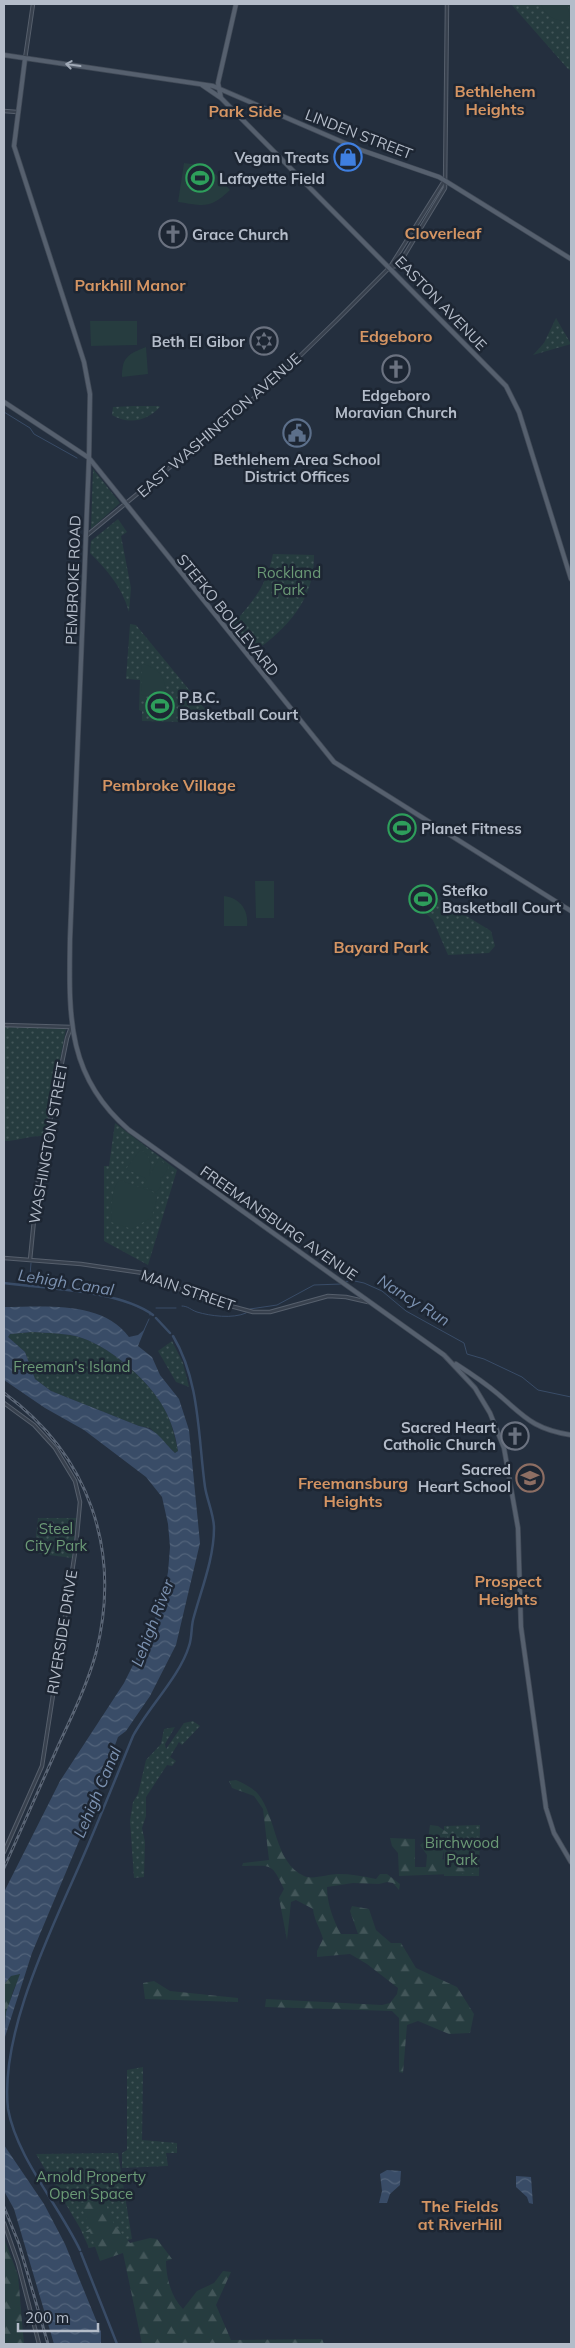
<svg xmlns="http://www.w3.org/2000/svg" width="575" height="2348" font-family="Mulish,sans-serif">
<defs>
<pattern id="grass-dots" width="8" height="8" patternUnits="userSpaceOnUse" patternTransform="scale(1.25)"><rect width="8" height="8" fill="#263c3f"/><path d="M2 2h.1M6 6h.1" fill="none" stroke="#435659" stroke-width="1.8" stroke-linecap="round"/></pattern>
<pattern id="forest-firs" width="22" height="20" patternUnits="userSpaceOnUse" patternTransform="scale(1.25)"><rect width="22" height="20" fill="#263c3f"/><path d="M5 1l3.5 6h-7zM16 11l3.5 6h-7z" fill="#435659"/></pattern>
<pattern id="water-waves" width="16" height="10" patternUnits="userSpaceOnUse" patternTransform="scale(1.25)"><rect width="16" height="10" fill="#394c67"/><path d="M0 5q4-4 8 0t8 0" fill="none" stroke="#53647b"/></pattern>
</defs>
<rect width="100%" height="100%" fill="#242f3e"/>
<path fill="url(#grass-dots)" d="M511 4H571V70L568 69Z
M556 318 571 344 533 355 544 343Z
M133 406H159L160 407C147 421 129 425 112 415L113 407Z
M93 469 120 503 91 529Z
M118 519 127 532 121 536 131 588 129 612C122 587 108 571 90 553L91 541Z
M273 554 314 555C315 600 286 630 251 654L230 628C252 601 265 591 273 554Z
M130 624 136 625 209 714H188L187 710H183V722L142 721V711L139 710 140 680 126 679Z
M419 887 491 931 495 946 489 953 448 955 433 920 412 901Z
M4 1027 66 1029 45 1136C31 1135 18 1141 4 1141Z
M115 1123 177 1170 148 1265 104 1241V1166H109Z
M32 1332C48 1333 67 1333 82 1338 114 1349 153 1384 167 1414 173 1427 175 1438 178 1451L175 1453 150 1428 139 1426 51 1391 35 1379 25 1352 8 1337 10 1334Z
M172 1341 183 1363 189 1387 176 1382 158 1351Z
M38 1518H77L72 1558 34 1553Z
M193 1721 200 1726 182 1745 179 1742 170 1757 176 1761 172 1766 167 1765 146 1797V1816L142 1828 145 1842 144 1877 134 1878 130 1821 133 1802 138 1794 146 1760 161 1744 164 1729 175 1727 165 1744 166 1749 184 1723Z
M480 1825 479 1876H444V1826Z
M143 2067 142 2140 177 2143V2153H166L168 2166 122 2168V2153L127 2150V2070Z
M118 2153 132 2239 89 2248 80 2228 36 2154Z"/>
<path fill="url(#forest-firs)" d="M236 1780C244 1784 252 1787 258 1794 277 1817 274 1862 304 1876 313 1880 328 1874 338 1874 351 1874 363 1876 376 1879L380 1874H387L400 1884 399 1890 393 1883 387 1882 379 1884 353 1883 327 1887C327 1903 333 1920 341 1934H358L350 1911 352 1906 369 1909 376 1930 391 1943H401L416 1968 457 1987 474 2014 470 2033 449 2034 418 2021 407 2025 403 2073 399 2072V2018L392 2011 265 2007 266 1999 382 2005 390 2003 397 1994 398 1988 367 1964 350 1954 317 1957V1951L323 1939C320 1928 314 1920 313 1909L296 1900 291 1902 287 1940 279 1898 284 1889C271 1862 272 1866 242 1866L243 1863 269 1860 263 1809 254 1796 232 1788 229 1781Z
M430 1825 438 1826 448 1833 442 1859 449 1861 450 1848 467 1846 462 1862 464 1868 479 1863 478 1873 399 1876 398 1853 392 1846 390 1838 415 1839V1867H426L427 1855 420 1845 428 1839Z
M19 1973 20 1976 13 1991 4 2023V1984L11 1976Z
M154 1981 170 1991 238 1998V2002L145 1999 143 1983Z
M104 2200 114 2224 130 2243 150 2238 157 2239 172 2259 166 2261C166 2277 171 2297 183 2309L197 2291 214 2283 223 2271 231 2272 216 2305 231 2340 322 2339 324 2344H142L123 2253 100 2261 90 2232H85L91 2228 79 2203Z
M4 2238 18 2275 24 2344H4Z"/>
<path fill="#263c3f" d="M541 4H568L570 20C556 22 546 17 541 4Z
M184 163 208 166 230 190C210 209 205 206 178 202Z
M90 321H137V345L91 346Z
M146 347 148 374 122 377C122 357 128 354 146 347Z
M142 664C160 668 166 678 166 696L141 695Z
M255 881H274V918H256Z
M224 896C240 898 249 910 247 926H224Z
M140 1150C152 1155 151 1165 149 1176L159 1159 169 1167 162 1178 160 1177 161 1186 157 1192 143 1187 147 1179 126 1169Z
M120 1180 158 1194 152 1217 132 1229 111 1222C112 1210 110 1188 120 1180Z"/>
<path fill="url(#water-waves)" fill-rule="evenodd" d="M4 1307C44 1307 102 1300 129 1337L138 1335 145 1329 138 1346 152 1357 160 1375 179 1399 189 1430 200 1543 176 1645 150 1696 126 1731 118 1737 82 1834 32 1953 4 2040 6 2012 20 1974 11 1976 4 1984V1892L60 1781 124 1683 147 1637 162 1602 168 1572 170 1547 168 1524 162 1497 146 1477 84 1430 45 1408 4 1380ZM32 1332C48 1333 67 1333 82 1338 114 1349 153 1384 167 1414 173 1427 176 1438 178 1451L175 1453C162 1441 158 1429 139 1426L51 1391 35 1379 25 1352 8 1337 10 1334Z
M4 2145 44 2204 65 2244 101 2332V2344H54L14 2209 4 2191Z
M387 2170 401 2171 400 2185 390 2194 387 2203H379L382 2191 380 2174Z
M516 2176 531 2177 533 2204 529 2203 527 2197 516 2187Z"/>
<g fill="none" stroke-linecap="round" stroke-linejoin="round">
<path stroke="#394c67" stroke-width="1" d="M4 412 30 428 34 434 77 458
M346 1282 350 1280 364 1283 382 1291 406 1311 464 1343 467 1354 484 1359 522 1377 538 1390 571 1397
M29 1287 31 1263
M182 1306C188 1306 191 1310 197 1312 210 1316 233 1319 246 1313
M156 1308H176
M250 1309 277 1305 314 1285 341 1284
M150 1312V1315
M144 1330 149 1319"/>
<path stroke="#394c67" stroke-width="2.5" d="M4 1283C46 1289 119 1290 153 1315
M156 1318 170 1333
M80 2250C58 2204 17 2158 8 2109 0 2036 47 1939 76 1873 96 1828 114 1782 133 1736 148 1708 180 1676 189 1646 192 1638 191 1629 193 1620 201 1590 214 1559 214 1528 214 1515 207 1500 205 1487 198 1436 200 1381 173 1336
M81 2253 117 2344"/>
<g stroke="#565f6c" stroke-width="4.5">
<path id="minor" d="M25 59 33 4
M4 111 17 112
M390 267 396 266 401 261 445 188 447 4
M86 536 270 385 337 320 390 267 444 181
M4 1025 71 1027 67 1038 38 1180 30 1260
M4 1258 81 1264 143 1273 197 1297 253 1312H270L328 1296 346 1297 368 1302
M4 1403 34 1425 55 1448 75 1481 80 1502 76 1546 42 1766 4 1852
M4 2223 18 2263 39 2344"/>
</g>
<g stroke="#414a57" stroke-width="5.5">
<path id="major" d="M236 4 218 83 221 98 506 386 519 412 571 579
M4 55 213 86 361 150 439 177 571 259
M25 59 14 146 84 362 90 394 89 458 70 939C69 1015 66 1076 129 1130L444 1355 475 1388 490 1413 504 1448 518 1528 521 1627 546 1808 554 1833 571 1862
M202 85 221 98
M4 402 89 458 334 762 571 911
M456 1364C470 1373 485 1383 498 1394 525 1417 533 1429 571 1435"/>
</g>
<use href="#minor" stroke="#38414e" stroke-width="2.5"/>
<use href="#major" stroke="#56606e" stroke-width="4"/>
<g stroke="#5a6575" stroke-width="3">
<path id="rail" d="M4 1393C89 1455 122 1550 96 1653 87 1685 73 1714 59 1744 41 1785 22 1827 4 1868
M4 2207 19 2244 48 2344"/>
</g>
<use href="#rail" stroke="#1d2633" stroke-width="1" stroke-dasharray="4" stroke-linecap="butt"/>
</g>
<defs><path id="oneway-shaft" d="M-6 0H5M1.5-3L5.5 0L1.5 3" fill="none" stroke-width="1.6" stroke-linecap="round" stroke-linejoin="round" transform="scale(1.25)"/></defs>
<use stroke="#a1aab7" href="#oneway-shaft" transform="translate(73 65) rotate(-172)"/>
<defs>
<g id="shop-ring" transform="scale(1.4375)"><circle r="9.5" fill="#1d2633" stroke="#3f7fe0" stroke-width="1.5"/><path d="M-5-2.5h2.3a2.7 3.5 0 0 1 5.4 0H5L5.5 6h-11ZM-1.5-2.5h3a1.5 2.3 0 0 0-3 0Z" fill="#3f7fe0"/></g>
<g id="stadium-ring" transform="scale(1.4375)"><circle r="9.5" fill="#1d2633" stroke="#2e9e5b" stroke-width="1.5"/><path d="M0-5a6.5 5 0 1 0 0 10a6.5 5 0 1 0 0-10ZM-3.5-1.8h7v3.6h-7Z" fill="#2e9e5b"/></g>
<g id="church-ring" transform="scale(1.4375)"><circle r="9.5" fill="#1d2633" stroke="#6b7280" stroke-width="1.5"/><path d="M-1.2-6h2.4v3.5h3.3v2.4h-3.3V6h-2.4V-.1h-3.3v-2.4h3.3Z" fill="#6b7280"/></g>
<g id="synagogue-ring" transform="scale(1.4375)"><circle r="9.5" fill="#1d2633" stroke="#6b7280" stroke-width="1.5"/><path d="M0-6.5L5.6 3.2H-5.6ZM0 6.5L5.6-3.2H-5.6Z" fill="#6b7280"/></g>
<g id="civic-ring" transform="scale(1.4375)"><circle r="9.5" fill="#1d2633" stroke="#5c6f8a" stroke-width="1.5"/><path d="M-.6-6.5H3V-4.5H.6V-3L4-1V1h2V6H-6V1h2V-1L-.6-3ZM-1.2 2.5V6h2.4V2.5Z" fill="#5c6f8a"/></g>
<g id="school-ring" transform="scale(1.4375)"><circle r="9.5" fill="#1d2633" stroke="#8d6e63" stroke-width="1.5"/><path d="M0-5L7-2L0 1L-7-2ZM-4 1L0 2.5L4 1V4Q0 6-4 4Z" fill="#8d6e63"/></g>
</defs>
<g fill-rule="evenodd">
<use href="#shop-ring" x="348" y="157"/>
<use href="#stadium-ring" x="200" y="178"/>
<use href="#church-ring" x="173" y="234"/>
<use href="#synagogue-ring" x="264" y="341"/>
<use href="#church-ring" x="396" y="369"/>
<use href="#civic-ring" x="297" y="433"/>
<use href="#stadium-ring" x="160" y="706"/>
<use href="#stadium-ring" x="402" y="828"/>
<use href="#stadium-ring" x="423" y="899"/>
<use href="#church-ring" x="515" y="1436"/>
<use href="#school-ring" x="530" y="1478"/>
</g>
<g text-anchor="middle" dominant-baseline="central" stroke-width="5" stroke-linejoin="round" paint-order="stroke">
<g font-size="15" fill="#b4bcc9" stroke="#1d2633">
<text transform="translate(359 134) rotate(21)">LINDEN STREET</text>
<text transform="translate(441 303) rotate(46)">EASTON AVENUE</text>
<text transform="translate(219 425) rotate(-41)">EAST WASHINGTON AVENUE</text>
<text transform="translate(73 580) rotate(-88)">PEMBROKE ROAD</text>
<text transform="translate(228 615) rotate(51)">STEFKO BOULEVARD</text>
<text transform="translate(48 1143) rotate(-80)">WASHINGTON STREET</text>
<text transform="translate(279 1223) rotate(35)">FREEMANSBURG AVENUE</text>
<text transform="translate(188 1290) rotate(19)">MAIN STREET</text>
<text transform="translate(62 1632) rotate(-81)">RIVERSIDE DRIVE</text>
</g>
<g font-size="15" font-weight="bold" fill="#b4bcc9" stroke="#1d2633" text-anchor="start">
<text x="329" y="157" text-anchor="end">Vegan Treats</text>
<text x="219" y="178">Lafayette Field</text>
<text x="192" y="234">Grace Church</text>
<text x="245" y="341" text-anchor="end">Beth El Gibor</text>
<text x="396" y="395" text-anchor="middle">Edgeboro<tspan x="396" dy="17">Moravian Church</tspan></text>
<text x="297" y="459" text-anchor="middle">Bethlehem Area School<tspan x="297" dy="17">District Offices</tspan></text>
<text x="179" y="697">P.B.C.<tspan x="179" dy="17">Basketball Court</tspan></text>
<text x="421" y="828">Planet Fitness</text>
<text x="442" y="890">Stefko<tspan x="442" dy="17">Basketball Court</tspan></text>
<text x="496" y="1427" text-anchor="end">Sacred Heart<tspan x="496" dy="17">Catholic Church</tspan></text>
<text x="511" y="1469" text-anchor="end">Sacred<tspan x="511" dy="17">Heart School</tspan></text>
</g>
<g font-size="15" fill="#6b9a76" stroke="#1d2633">
<text x="289" y="572">Rockland<tspan x="289" dy="17">Park</tspan></text>
<text x="72" y="1366">Freeman's Island</text>
<text x="56" y="1528">Steel<tspan x="56" dy="17">City Park</tspan></text>
<text x="462" y="1842">Birchwood<tspan x="462" dy="17">Park</tspan></text>
<text x="91" y="2176">Arnold Property<tspan x="91" dy="17">Open Space</tspan></text>
</g>
<g font-size="16" font-weight="bold" fill="#d59563" stroke="#1d2633">
<text x="495" y="91">Bethlehem<tspan x="495" dy="18">Heights</tspan></text>
<text x="245" y="111">Park Side</text>
<text x="443" y="233">Cloverleaf</text>
<text x="130" y="285">Parkhill Manor</text>
<text x="396" y="336">Edgeboro</text>
<text x="169" y="785">Pembroke Village</text>
<text x="381" y="947">Bayard Park</text>
<text x="353" y="1483">Freemansburg<tspan x="353" dy="18">Heights</tspan></text>
<text x="508" y="1581">Prospect<tspan x="508" dy="18">Heights</tspan></text>
<text x="460" y="2206">The Fields<tspan x="460" dy="18">at RiverHill</tspan></text>
</g>
<g font-size="16" font-style="italic" fill="#7c92b1" stroke="#1d2633">
<text transform="translate(66 1282) rotate(9)">Lehigh Canal</text>
<text transform="translate(414 1300) rotate(32)">Nancy Run</text>
<text transform="translate(152 1623) rotate(-69)">Lehigh River</text>
<text transform="translate(97 1792) rotate(-67)">Lehigh Canal</text>
</g>
</g>
<rect width="575" height="2348" fill="none" stroke="#b4bcc9" stroke-width="10"/>
<path d="M18 2323v8h80v-8" fill="none" stroke="#b4bcc9" stroke-width="2.5"/>
<text x="25" y="2323" font-size="15" fill="#b4bcc9" stroke="#1d2633" stroke-width="4" paint-order="stroke">200 m</text>
</svg>
